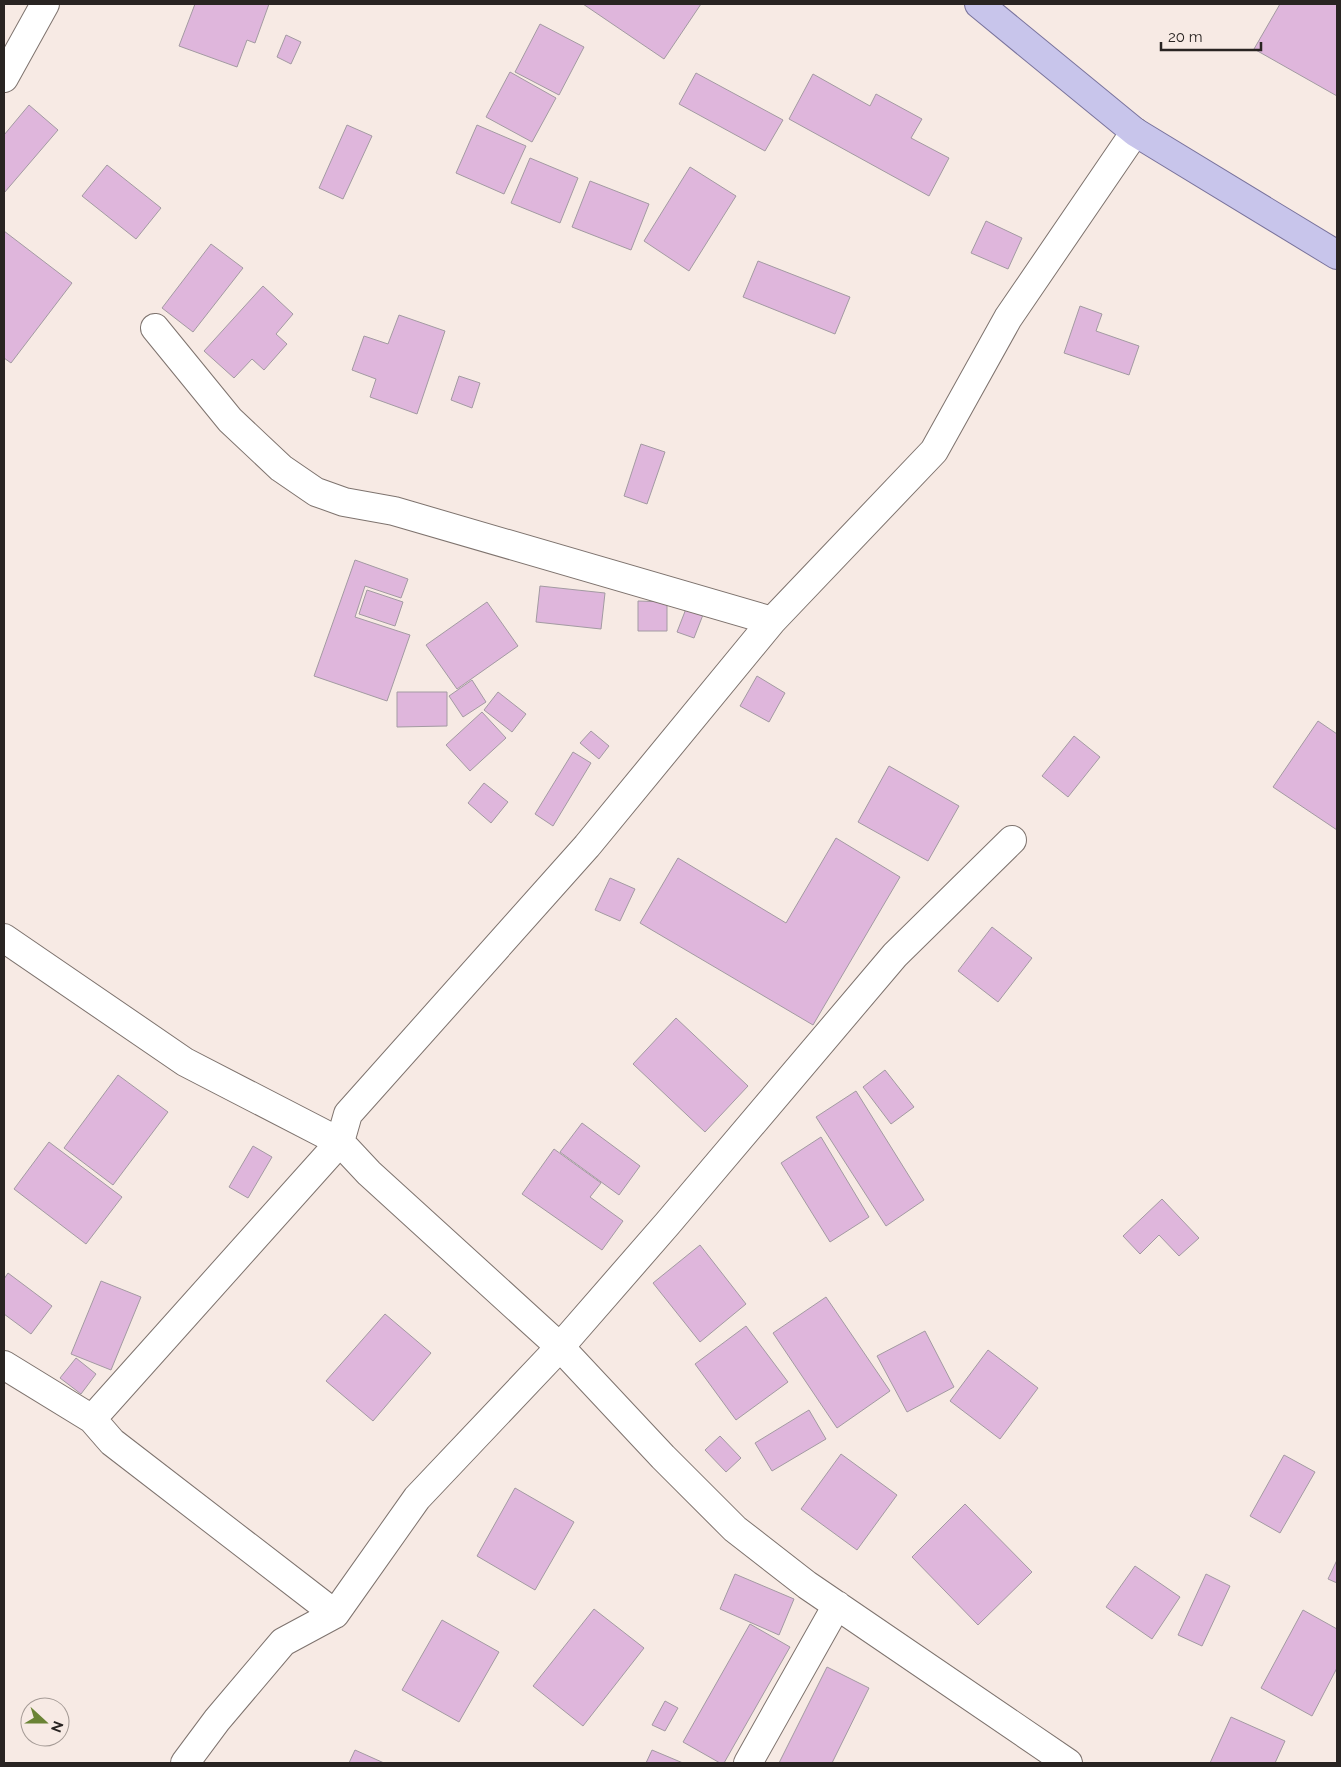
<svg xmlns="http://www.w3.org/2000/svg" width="1341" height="1767" font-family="Raleway,sans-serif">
<rect width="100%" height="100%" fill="#f7eae4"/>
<path fill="#dfb6dc" stroke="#a39aa2" d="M195 4H269L255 43 247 40 237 67 179 46Z
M583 4H701L664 59Z
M1280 4H1337V96L1254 49Z
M540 24 584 47 559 95 515 72Z
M286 35 301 42 291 64 277 57Z
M510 72 556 98 532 142 486 117Z
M696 73 783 120 765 151 679 104Z
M813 74 870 106 876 94 922 119 911 138 949 158 929 196 789 119Z
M29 105 58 130 4 193V135Z
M347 125 372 136 343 199 319 188Z
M477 125 526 146 504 194 456 173Z
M530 158 578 178 560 223 511 203Z
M107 165 161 208 136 239 82 196Z
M690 167 736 196 689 271 644 241Z
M590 181 649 204 631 250 572 227Z
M986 221 1022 238 1008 269 971 253Z
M4 231 72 283 11 363 4 358Z
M211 244 243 268 193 332 162 308Z
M758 261 850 297 835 334 743 297Z
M263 286 293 314 276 334 287 344 264 370 252 359 234 378 204 351Z
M1080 306 1102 314 1096 331 1139 346 1129 375 1064 353Z
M399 315 445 331 417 414 370 397 376 379 352 370 364 336 388 344Z
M459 376 480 383 472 408 451 400Z
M641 444 665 452 647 504 624 496Z
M355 560 408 579 401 598 365 586 355 617 410 635 387 701 314 676Z
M540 586 605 593 601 629 536 622Z
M367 590 403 602 395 626 359 614Z
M638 601 667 602V631H638Z
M689 601 706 607 694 638 677 632Z
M487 602 518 646 457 689 426 645Z
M757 676 785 693 769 722 740 706Z
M472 680 486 702 463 717 449 696Z
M397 692H447V726L397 727Z
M498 692 526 714 512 732 484 710Z
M482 712 506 738 470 771 446 745Z
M1318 721 1337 734V830L1273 787Z
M591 731 609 746 599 759 580 743Z
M1074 736 1100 757 1068 797 1042 776Z
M573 752 591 763 553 826 535 814Z
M889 766 959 806 928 861 858 822Z
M484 783 508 802 491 823 468 803Z
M836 838 900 877 813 1025 640 923 678 858 786 923Z
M610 878 635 889 620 921 595 910Z
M992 927 1032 958 998 1002 958 971Z
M676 1018 748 1086 705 1132 633 1064Z
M885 1070 914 1107 891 1124 863 1087Z
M118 1075 168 1112 113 1185 64 1148Z
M856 1091 924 1200 886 1226 816 1117Z
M582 1123 640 1166 619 1195 560 1152Z
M821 1137 869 1217 830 1242 781 1163Z
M49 1142 122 1197 86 1244 14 1189Z
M253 1146 272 1157 248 1198 229 1187Z
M554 1149 601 1183 590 1197 623 1221 602 1250 522 1194Z
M1162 1199 1199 1238 1179 1256 1159 1235 1140 1254 1123 1236Z
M700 1245 746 1304 700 1342 653 1283Z
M8 1273 52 1306 31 1334 4 1314V1279Z
M101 1281 141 1297 111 1370 71 1354Z
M826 1297 890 1391 837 1428 773 1333Z
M385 1314 431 1353 373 1421 326 1381Z
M746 1326 788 1382 736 1420 695 1364Z
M925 1331 954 1387 907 1412 877 1356Z
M988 1350 1038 1388 1000 1439 950 1401Z
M76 1358 96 1374 81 1394 60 1378Z
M809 1410 826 1439 772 1471 755 1443Z
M720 1436 741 1458 726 1472 705 1450Z
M841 1454 897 1495 857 1550 801 1509Z
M1284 1455 1315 1472 1280 1533 1250 1516Z
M515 1488 574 1522 535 1590 477 1556Z
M965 1504 1032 1572 978 1625 912 1557Z
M1337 1560V1583L1328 1579Z
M1135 1566 1180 1597 1152 1639 1106 1607Z
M735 1574 794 1599 779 1635 720 1609Z
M1206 1574 1230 1586 1202 1646 1178 1635Z
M594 1609 644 1648 583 1726 533 1686Z
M1303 1610 1337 1629V1668L1312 1716 1261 1688Z
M442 1620 499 1652 459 1722 402 1690Z
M750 1624 790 1647 724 1763H720L683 1742Z
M827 1667 869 1688 832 1763H779Z
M665 1701 678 1708 665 1731 652 1725Z
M1231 1717 1285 1741 1275 1763H1210Z
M355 1750 384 1763H349Z
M652 1750 683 1763H646Z"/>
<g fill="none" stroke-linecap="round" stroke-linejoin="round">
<g stroke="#7e736e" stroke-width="30">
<path id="minor" d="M4 78 45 4
M155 328 230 420 281 468 316 492 344 502 394 511 772 621
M4 938 185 1062 340 1142 92 1419 112 1442 335 1614
M4 1365 92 1419
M185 1763 217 1720 283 1642 335 1614 417 1498 560 1347 668 1223 895 955 1012 840
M748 1763 837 1605
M1068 1763 807 1585 735 1529 663 1457 560 1347 369 1173 340 1142 348 1114 587 846 772 621 934 451 1008 318 1135 132"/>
</g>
<g stroke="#79739c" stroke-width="30">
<path id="major" d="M979 4 1135 132 1337 255"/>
</g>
<use href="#minor" stroke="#fff" stroke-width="28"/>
<use href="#major" stroke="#c8c5eb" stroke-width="28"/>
</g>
<rect width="1341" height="1767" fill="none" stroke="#292422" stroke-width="10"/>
<g transform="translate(45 1722) rotate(111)"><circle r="24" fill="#f7eae4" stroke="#a59b96"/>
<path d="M0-4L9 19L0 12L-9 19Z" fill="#6a8335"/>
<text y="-8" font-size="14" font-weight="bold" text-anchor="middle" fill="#292422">N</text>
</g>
<path d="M1161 42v8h100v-8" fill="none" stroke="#292422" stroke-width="2.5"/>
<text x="1168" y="42" font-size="15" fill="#292422" stroke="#f7eae4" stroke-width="4" paint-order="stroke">20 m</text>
</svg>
